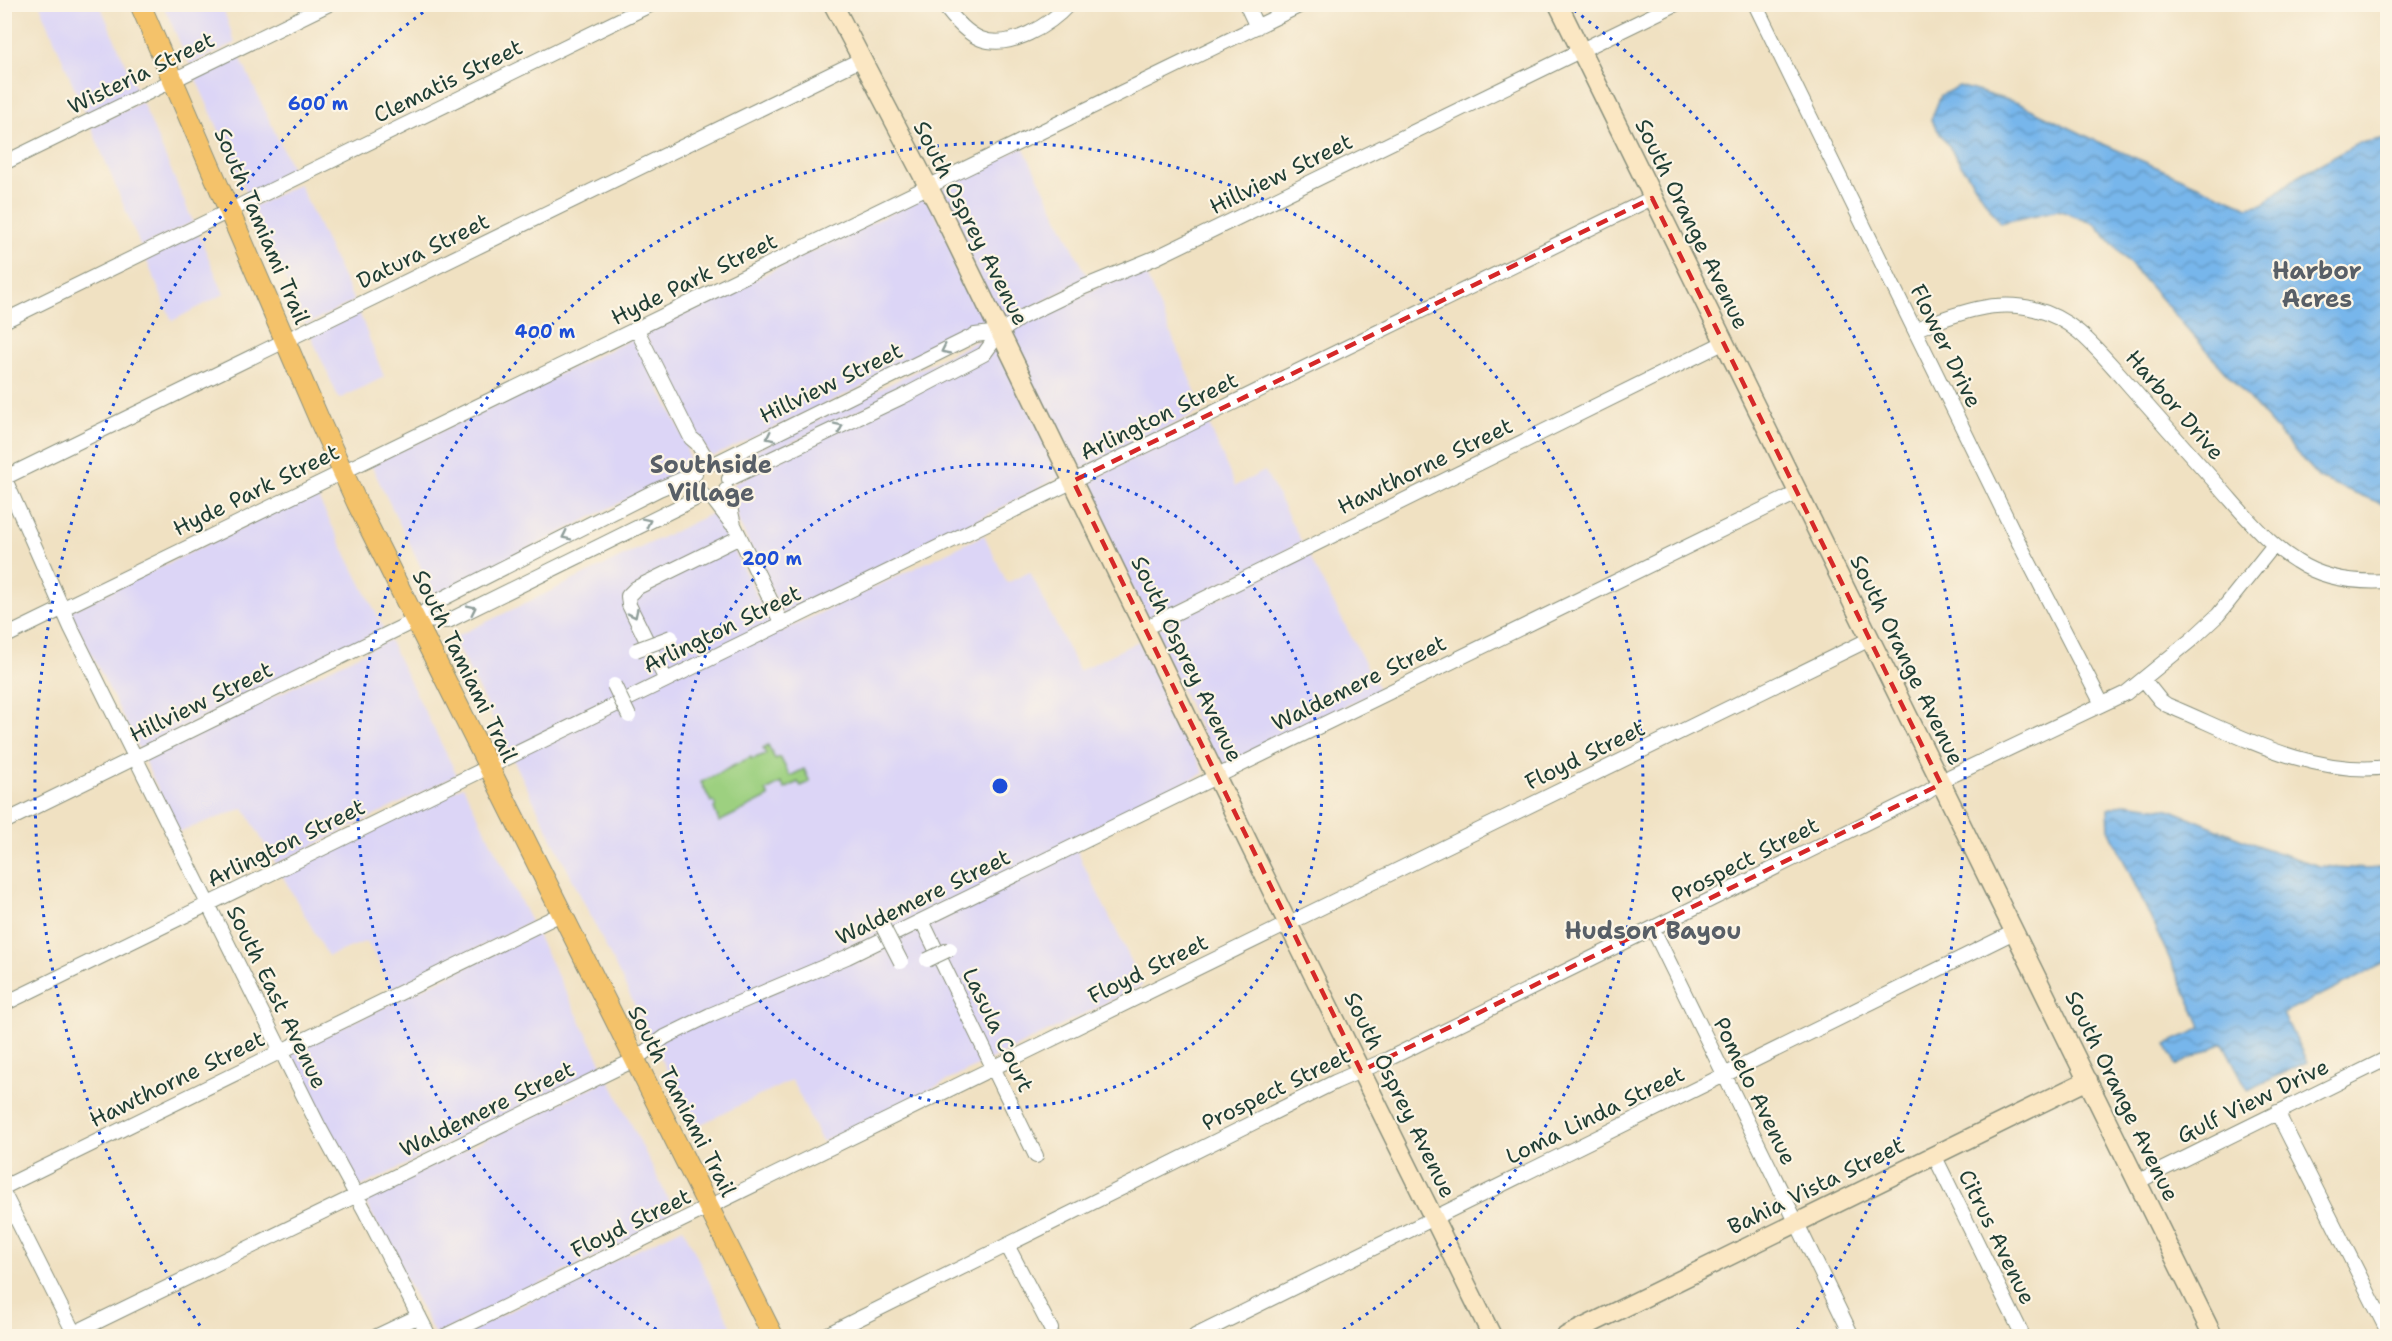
<svg xmlns="http://www.w3.org/2000/svg" width="2392" height="1341" font-family="'Shantell Sans',sans-serif">
<defs>
<pattern id="water-waves" width="16" height="10" patternUnits="userSpaceOnUse" patternTransform="scale(1.5)"><rect width="16" height="10" fill="#77b6eb"/><path d="M0 5q4-4 8 0t8 0" fill="none" stroke="#6195bf"/></pattern>
</defs>
<rect width="100%" height="100%" fill="#fcf5e5"/>
<filter id="ink" filterUnits="userSpaceOnUse"><feTurbulence type="fractalNoise" baseFrequency=".0167" numOctaves="2"/><feDisplacementMap in="SourceGraphic" scale="12" xChannelSelector="R" yChannelSelector="G"/><feConvolveMatrix kernelMatrix="1 2 1 2 8 2 1 2 1" color-interpolation-filters="sRGB"/></filter>
<filter id="wash" filterUnits="userSpaceOnUse"><feTurbulence type="fractalNoise" baseFrequency=".008" numOctaves="4" result="noise"/><feDisplacementMap in="SourceGraphic" scale="24" xChannelSelector="R" yChannelSelector="G"/><feGaussianBlur stdDeviation="1.35" result="paint"/><feColorMatrix in="noise" values="0 0 0 0 0 0 0 0 0 0 0 0 0 0 0 0 0 1.4 0 .05"/><feComposite in="paint" operator="in"/></filter>
<g filter="url(#wash)">
<rect width="100%" height="100%" fill="#f0e1c2"/>
<path fill="#dcd5f6" d="M40 5H100L137 91 86 116Z
M163 5H222L235 43 190 65Z
M239 55 294 173 248 195 195 77Z
M142 102 193 222 141 247 91 127Z
M1023 147 1088 278 1002 323 937 191Z
M299 184 354 301 306 325 253 207Z
M927 196 991 326 712 457 694 432 644 333Z
M198 233 224 294 172 321 146 259Z
M1144 270 1203 410 1075 473 1007 334 1025 322 1105 284Z
M359 312 384 377 339 399 311 336Z
M634 338 684 437 691 469 657 484 435 596 371 465Z
M986 340 980 349 900 391 733 470 728 464 977 341Z
M999 343 1063 475 945 537 784 616 739 523 732 491 735 483Z
M1208 422 1235 486 1265 471 1302 543 1148 620 1081 484Z
M315 492 384 629 139 749 70 611Z
M715 512 776 634 984 535 1007 583 1030 572 1079 671 1139 641 1204 773 1071 839 1143 985 822 1142 792 1080 695 1127 453 638Z
M1308 554 1379 690 1219 767 1153 631Z
M389 640 457 775 276 864 244 808 179 832 144 760Z
M463 786 531 922 393 989 367 941 328 956 282 875Z
M536 933 604 1068 358 1188 288 1054Z
M609 1079 677 1217 435 1335 364 1199Z
M683 1228 736 1336H458Z"/>
<path fill="#9dd080" stroke="#5e865a" stroke-width="1.5" d="M768 745 775 759 780 757 790 776 804 769 810 782 801 786 798 782 785 789 781 783 766 791 769 797 719 822 714 808 716 806 713 801 711 802 701 782 751 757 752 759 766 754 763 748Z"/>
<path fill="url(#water-waves)" stroke="#4b7a90" stroke-width="1.5" d="M1959 86 2018 103 2101 143 2248 207 2263 204 2298 176 2359 143 2387 138V502L2382 504 2319 478 2095 224 2058 210 2000 223 1931 120 1941 95Z
M2126 803 2169 809 2264 848 2319 866 2368 869 2387 867V962L2283 1014 2307 1062 2248 1090 2223 1043 2176 1066 2167 1044 2202 1028 2109 829 2108 809Z"/>
</g>
<g filter="url(#ink)">
<g fill="none" stroke-linecap="round" stroke-linejoin="round">
<g stroke="#888f7b" stroke-width="16">
<path id="street" d="M943 4C953 18 966 33 981 39 1010 50 1050 25 1069 4
M1246 4 1257 27
M1755 4 2017 539 2102 704
M4 163 329 4
M4 321 652 4
M1916 329C1953 315 1993 298 2034 309 2073 318 2096 348 2122 377 2156 416 2190 454 2224 492 2246 517 2268 544 2296 561 2323 579 2356 583 2388 581
M637 330 691 438 697 443 709 463
M716 463 975 335 1000 332
M4 477 71 628 208 904 318 1125 366 1213 429 1336
M4 478 860 60
M729 479 902 397 984 354 1000 332 1022 317 1084 287 1157 257 1676 4
M726 490 734 525 782 624
M712 498 732 524
M416 620 448 621 703 495
M1145 628 1723 343
M4 637 1303 4
M666 680 629 605 628 596 636 588 740 537
M2144 680 2160 700 2167 705C2237 734 2310 777 2388 767
M4 822 416 620 436 602 659 489 695 474
M922 921 1036 1156
M1653 929 1852 1336
M4 1004 1652 198
M2277 1112 2388 1332
M1934 1155 2023 1336
M2137 1182 2388 1058
M4 1187 561 914
M4 1194 74 1333
M1007 1245 1051 1329
M68 1336 634 1060 665 1037 710 1015 847 957 1797 493
M377 1336 419 1316
M445 1336 1870 639
M824 1336 1335 1082 1388 1059 1926 793 1951 776 2126 693 2191 640 2218 615 2274 545
M1195 1336 2014 932"/>
</g>
<g stroke="#888f7b" stroke-width="21">
<path id="secondary" d="M833 4 940 209 1288 924 1492 1336
M1558 4 2213 1336
M1566 1336 2088 1080"/>
</g>
<g stroke="#888f7b" stroke-width="22">
<path id="primary" d="M140 4 322 426 357 503 773 1336"/>
</g>
<use href="#street" stroke="#fff" stroke-width="14"/>
<use href="#secondary" stroke="#fbe7c3" stroke-width="18"/>
<use href="#primary" stroke="#f4c26a" stroke-width="20"/>
<g stroke="#888f7b" stroke-width="16" stroke-linecap="butt">
<path id="street-bridge" d="M636 650 671 637
M614 685 629 716
M882 925 901 962
M927 960 950 949"/>
</g>
<use href="#street-bridge" stroke="#fff" stroke-width="14"/>
</g>
<defs><path id="oneway-chevron" d="M-2-3.5L2.5 0L-2 3.5" fill="none" stroke-width="1.6" stroke-linecap="round" stroke-linejoin="round" transform="scale(1.5)"/></defs>
<g stroke="#8f9e9a">
<use href="#oneway-chevron" transform="translate(945 350) rotate(154)"/>
<use href="#oneway-chevron" transform="translate(839 427) rotate(-26)"/>
<use href="#oneway-chevron" transform="translate(770 437) rotate(154)"/>
<use href="#oneway-chevron" transform="translate(647 522) rotate(-26)"/>
<use href="#oneway-chevron" transform="translate(566 536) rotate(154)"/>
<use href="#oneway-chevron" transform="translate(472 609) rotate(-26)"/>
<use href="#oneway-chevron" transform="translate(634 614) rotate(64)"/>
</g>
</g>
<path fill="none" stroke="#d62828" stroke-width="4.5" stroke-dasharray="12 8" stroke-linejoin="round" d="M1652 198 1941 784 1361 1071 1073 481Z"/>
<g fill="none" stroke="#1d4ed8" stroke-width="3" stroke-dasharray="3 6">
<circle cx="1000" cy="786" r="322"/>
<path d="M664 1334A643 643 0 1 1 1336 1334"/>
<path d="M205 1333A965 965 0 0 1 433 5M1567 5A965 965 0 0 1 1795 1333"/>
</g>
<g text-anchor="middle" dominant-baseline="central" stroke-width="4.5" stroke-linejoin="round" paint-order="stroke">
<g font-size="22" fill="#1f3d34" stroke="#fcf5e5">
<text transform="translate(141 73) rotate(-26)">Wisteria Street</text>
<text transform="translate(448 81) rotate(-26)">Clematis Street</text>
<text transform="translate(1281 174) rotate(-26)">Hillview Street</text>
<text transform="translate(971 223) rotate(63)">South Osprey Avenue</text>
<text transform="translate(1692 224) rotate(64)">South Orange Avenue</text>
<text transform="translate(262 226) rotate(67)">South Tamiami Trail</text>
<text transform="translate(423 251) rotate(-26)">Datura Street</text>
<text transform="translate(694 279) rotate(-26)">Hyde Park Street</text>
<text transform="translate(1946 346) rotate(64)">Flower Drive</text>
<text transform="translate(831 383) rotate(-26)">Hillview Street</text>
<text transform="translate(2175 405) rotate(49)">Harbor Drive</text>
<text transform="translate(1159 416) rotate(-26)">Arlington Street</text>
<text transform="translate(1425 466) rotate(-26)">Hawthorne Street</text>
<text transform="translate(256 490) rotate(-26)">Hyde Park Street</text>
<text transform="translate(722 629) rotate(-26)">Arlington Street</text>
<text transform="translate(1187 659) rotate(64)">South Osprey Avenue</text>
<text transform="translate(1907 660) rotate(64)">South Orange Avenue</text>
<text transform="translate(465 666) rotate(64)">South Tamiami Trail</text>
<text transform="translate(1359 683) rotate(-26)">Waldemere Street</text>
<text transform="translate(201 702) rotate(-26)">Hillview Street</text>
<text transform="translate(1585 755) rotate(-26)">Floyd Street</text>
<text transform="translate(286 843) rotate(-26)">Arlington Street</text>
<text transform="translate(1745 860) rotate(-27)">Prospect Street</text>
<text transform="translate(923 897) rotate(-26)">Waldemere Street</text>
<text transform="translate(1148 969) rotate(-26)">Floyd Street</text>
<text transform="translate(277 997) rotate(64)">South East Avenue</text>
<text transform="translate(998 1030) rotate(64)">Lasula Court</text>
<text transform="translate(177 1079) rotate(-26)">Hawthorne Street</text>
<text transform="translate(1276 1089) rotate(-26)">Prospect Street</text>
<text transform="translate(1755 1091) rotate(64)">Pomelo Avenue</text>
<text transform="translate(1400 1095) rotate(64)">South Osprey Avenue</text>
<text transform="translate(2122 1096) rotate(64)">South Orange Avenue</text>
<text transform="translate(682 1101) rotate(63)">South Tamiami Trail</text>
<text transform="translate(2253 1101) rotate(-26)">Gulf View Drive</text>
<text transform="translate(487 1109) rotate(-26)">Waldemere Street</text>
<text transform="translate(1595 1115) rotate(-26)">Loma Linda Street</text>
<text transform="translate(1816 1186) rotate(-26)">Bahia Vista Street</text>
<text transform="translate(631 1223) rotate(-26)">Floyd Street</text>
<text transform="translate(1997 1237) rotate(64)">Citrus Avenue</text>
</g>
<g font-size="24" font-weight="bold" fill="#585f67" stroke="#fcf5e5">
<text x="2317" y="271">Harbor<tspan x="2317" dy="28">Acres</tspan></text>
<text x="711" y="465">Southside<tspan x="711" dy="28">Village</tspan></text>
<text x="1653" y="931">Hudson Bayou</text>
</g>
</g>
<circle cx="1000" cy="786" r="9" fill="#1d4ed8" stroke="#fcf5e5" stroke-width="3"/>
<g font-size="18" text-anchor="middle" font-weight="bold" fill="#1d4ed8" stroke="#fcf5e5" stroke-width="4.5" stroke-linejoin="round" paint-order="stroke">
<text x="318" y="110">600 m</text>
<text x="545" y="338">400 m</text>
<text x="772" y="565">200 m</text>
</g>
<rect width="2392" height="1341" fill="none" stroke="#fcf5e5" stroke-width="24"/>
</svg>
